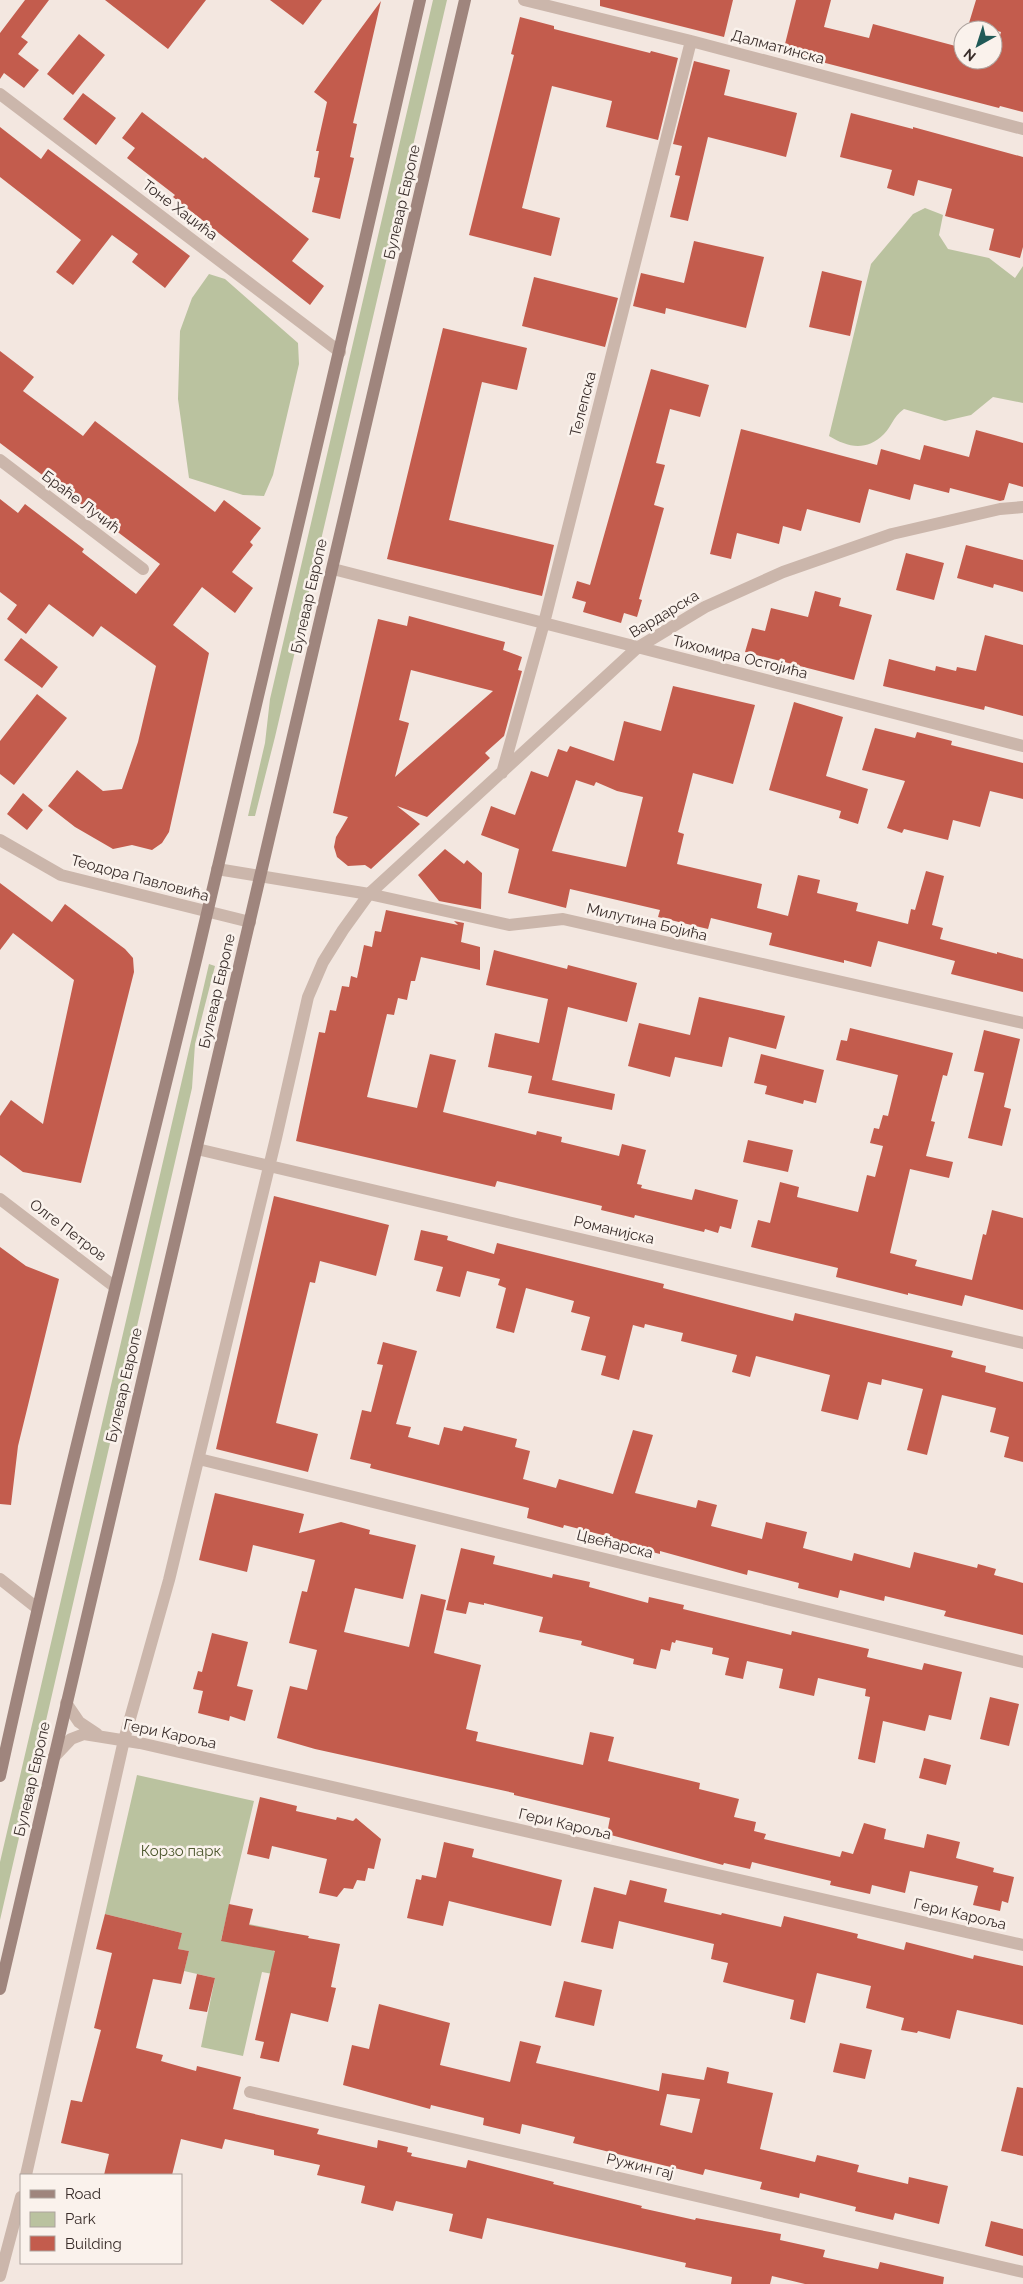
<svg xmlns="http://www.w3.org/2000/svg" width="1023" height="2284" font-family="Raleway,sans-serif">
<rect width="100%" height="100%" fill="#f3e7e0"/>
<path fill="#bac29f" d="M433 0H447L275 737 255 816H248L265 743 270 699Z
M925 208 943 215 939 235 948 249 989 258 1015 278 1023 266V403L993 397 971 415 945 421 904 409C892 418 892 426 884 434 866 452 847 447 829 436L871 264 913 214Z
M209 274 225 279 298 343 299 364 273 475 264 496 243 495 189 478 178 399 180 331 192 298Z
M209 964 215 966 195 1044 192 1088 0 1920V1862Z
M137 1775 254 1801 221 1940 243 1945 249 1924 278 1930 273 1951 303 1957 299 1979 262 1972 243 2056 201 2047 215 1978 184 1971 189 1951 178 1949 182 1933 105 1914Z"/>
<path fill="#c35c4d" fill-rule="evenodd" d="M25 0H49L21 37 28 42 18 54 39 70 24 88 4 73 0 79V33Z
M105 0H206L168 49Z
M270 0H322L303 25Z
M600 0H733L724 37 600 6Z
M796 0H831L824 27 869 38 873 24 963 48V60H993L1001 32 969 23 976 0H1023V112L1000 106 999 108 783 52Z
M381 1 353 123 357 124 350 157 354 158 340 219 312 212 320 178 314 177 319 151H316L327 102 314 92Z
M520 17 554 26V29L650 53 651 51 678 58 658 140 606 127 612 101 552 86 522 208 560 218 551 256 469 235 514 55 511 54Z
M79 34 105 55 73 95 47 74Z
M694 61 730 70 724 95 797 113 786 157 708 137 688 221 670 217 680 176 675 175 682 146 673 144Z
M83 93 116 118 96 145 63 119Z
M142 112 203 159 205 157 309 239 292 261 324 286 310 305 173 197 175 195 127 158 135 148 122 138Z
M851 113 913 129V127L1023 157V247L1020 258 989 250 994 229 945 216 952 189 918 180 914 196 887 188 892 170 840 157Z
M0 127 41 159 48 149 190 256 165 288 132 262 138 254 112 235 73 285 56 272 81 240 0 177Z
M694 241 764 257 746 328 666 308 665 314 633 306 641 273 684 283Z
M822 271 862 281 850 336 809 327Z
M534 277 618 298 605 347 522 326Z
M443 328 527 348 517 390 482 382 449 520 554 545 542 596 387 559Z
M0 351 34 377 23 391 83 436 95 421 215 512 224 500 261 528 250 542 253 545 232 572 253 588 235 613 202 587 173 625 209 653 169 832 162 843 152 850 132 845 113 849 75 827 48 806 77 770 103 791 122 789 138 742 156 666 101 626 93 637 49 604 26 634 7 619 17 605 0 592V499L18 513 25 504 84 549 82 552 136 594 160 564 0 443Z
M651 369 709 385 700 417 670 409 656 463 665 465 654 505 664 508 639 599 642 600 637 617 624 613 621 623 583 612 586 602 572 598 577 581 590 585Z
M741 429 877 465 881 449 920 460 924 445 969 457 976 430 1023 443V487L1009 483 1004 500 1000 501 950 488 949 493 914 484 910 500 869 489 860 523 807 509 801 531 783 526 779 544 737 533 731 559 710 554Z
M966 545 1023 560V592L994 584 993 588 957 578Z
M906 553 944 563 934 600 896 590Z
M815 591 841 598 839 606 872 615 854 680 745 652 752 628 765 631 771 608 808 617Z
M409 616 505 642 503 650 522 657 518 670 522 671 504 736 485 753 490 758 427 817 397 806 420 824 371 869 365 865 348 866 337 857 334 847 336 837 348 817 333 813 378 619 407 626ZM411 670 493 691 395 777 409 723 399 720Z
M985 635 1023 645V716L985 706 984 710 883 686 889 659 935 671 936 666 956 671 957 667 976 671Z
M21 638 58 667 42 688 4 660Z
M673 686 755 705 733 784 693 773 678 832 684 834 677 864 762 884 757 908 788 916 798 875 820 880 817 893 858 903 856 911 908 924 911 909 915 910 926 871 944 876 932 925 943 928 940 939 997 954V952L1023 959V992L951 974 955 961 878 941 871 967 844 960V963L769 945 772 933 711 918 708 929 658 917 660 910 570 889 566 908 508 893 519 849 481 835 491 806 515 815 531 771 548 777 558 749 567 752 570 746 614 761 624 721 661 731ZM576 780 594 786 596 782 617 791 643 797 626 867 552 851Z
M37 694 67 718 14 785 0 774V741Z
M794 702 843 717 826 776 868 789 858 824 839 818 841 811 769 790Z
M875 728 915 738 917 732 952 741 951 745 1023 763V799L990 791 980 827 953 820 948 840 904 829 902 833 887 828 905 781 862 770Z
M23 793 43 810 27 830 7 814Z
M445 849 464 864 467 860 482 873 481 909 439 901 418 875Z
M0 883 52 922 65 904 125 949 133 958 134 972 81 1183 23 1172 0 1155V1116L11 1100 43 1124 74 980 13 933 0 950Z
M386 910 458 925 454 921 464 923 461 942 480 947V970L421 957 415 981H411L407 1000 398 998 394 1015 387 1014 367 1097 417 1108 430 1054 456 1060 443 1112 536 1135 537 1131 562 1137 561 1142 619 1156 622 1144 646 1150 637 1184 642 1185 641 1188 692 1200 695 1189 738 1200 731 1229 720 1226 718 1233 705 1229 704 1232 635 1215 634 1218 601 1210 602 1206 497 1181 495 1187 296 1141 319 1032 325 1033 330 1010 336 1011 342 986 349 987 351 976 357 978 364 945 372 947 375 931 381 932Z
M494 950 567 969 568 965 637 983 627 1022 568 1007 552 1080 615 1094 612 1110 528 1093 532 1076 488 1067 495 1033 539 1043 548 999 486 985Z
M699 997 785 1016 776 1049 729 1037 722 1067 675 1057 670 1077 628 1066 639 1023 690 1035Z
M850 1028 953 1053 947 1076 943 1075 931 1121 935 1122 926 1156 953 1162 949 1178 910 1169 890 1253 917 1260 915 1266 972 1280 983 1234 986 1235 992 1210 1023 1218V1310L965 1295 962 1306 908 1293V1295L836 1277 838 1268 751 1247 758 1220 770 1223 780 1182 799 1187 797 1197 858 1212 867 1175 875 1177 883 1146 870 1143 874 1128 879 1129 883 1115 888 1116 898 1075 836 1060 841 1040 847 1041Z
M984 1030 1020 1039 1004 1107 1011 1109 1002 1146 968 1138 984 1073 974 1071Z
M761 1054 824 1070 816 1103 804 1100 803 1104 765 1094 767 1086 754 1083Z
M748 1140 793 1150 788 1172 743 1162Z
M274 1196 389 1225 376 1276 320 1261 315 1283 310 1282 276 1423 318 1434 308 1472 216 1449Z
M421 1230 448 1236 447 1240 494 1254 497 1243 664 1284 663 1288 793 1321 795 1313 953 1351 951 1357 986 1366 985 1372 1023 1382V1462L1004 1457 1009 1437 990 1432 996 1408 942 1395 927 1455 907 1450 923 1389 882 1379 881 1385 868 1382 858 1420 821 1411 830 1375 756 1356 750 1377 732 1372 737 1355 681 1341 683 1333 645 1324 644 1328 633 1325 619 1380 601 1375 606 1356 581 1350 590 1317 571 1312 574 1301 526 1288 514 1333 496 1328 506 1288 498 1285 500 1279 467 1271 460 1297 436 1291 443 1267 414 1260Z
M0 1247 26 1266 59 1279 18 1446 11 1505 0 1504Z
M383 1342 417 1351 396 1424 411 1427 408 1437 439 1445 444 1427 462 1431 464 1426 517 1439 515 1447 530 1451 523 1479 556 1488 559 1479 613 1494 633 1430 653 1435 635 1493 696 1508 698 1500 717 1505 711 1526 762 1539 766 1522 807 1532 803 1548 852 1561 854 1553 910 1568 914 1552 977 1568 978 1564 996 1569 994 1575 1023 1583V1635L944 1616 946 1611 885 1596 884 1601 840 1590 838 1598 798 1588 799 1583 748 1570 747 1575 660 1551V1554L617 1543 618 1539 564 1525 563 1528 527 1518 529 1508 370 1468 371 1464 350 1459 362 1410 371 1412 383 1365 377 1364Z
M215 1493 304 1514 299 1533 341 1522 370 1530 369 1534 416 1545 403 1599 355 1588 344 1632 409 1647 421 1594 446 1600 434 1653 481 1665 466 1729 478 1732 476 1741 583 1765 590 1732 614 1737 608 1761 700 1783 699 1789 739 1799 734 1817 756 1822 754 1831 766 1834 764 1839 840 1857 842 1851 853 1854 864 1823 886 1829 884 1839 924 1848 927 1834 960 1842 956 1858 994 1868 993 1872 1014 1877 1008 1903 1002 1901 1000 1911 973 1905 978 1886 910 1871 905 1893 872 1885 870 1894 830 1885 831 1881 752 1862 750 1869 724 1863 723 1865 607 1834 610 1818 514 1795V1793L315 1749 277 1738 290 1686 307 1690 317 1650 289 1643 302 1591 307 1592 315 1560 253 1545 247 1572 199 1560Z
M461 1548 495 1556 493 1564 552 1578 553 1574 590 1582 589 1587 648 1603 649 1597 684 1605 683 1609 791 1635 792 1631 869 1649 867 1657 922 1670 924 1663 962 1672 951 1720 929 1715 925 1731 883 1721 875 1763 858 1759 870 1697 865 1696 866 1689 818 1678 814 1696 779 1688 783 1669 747 1661 743 1679 725 1675 729 1658 712 1654 713 1648 676 1640 675 1643 672 1642 670 1651 661 1649 656 1669 633 1664 634 1659 581 1645 582 1641 539 1632 543 1617 484 1603V1605L469 1602 466 1614 446 1610Z
M212 1633 248 1642 237 1686 253 1690 245 1721 230 1716 229 1721 198 1713 203 1691 193 1689 198 1671 202 1672Z
M990 1697 1019 1704 1009 1746 980 1739Z
M924 1758 951 1765 946 1785 919 1778Z
M260 1797 297 1806 296 1811 336 1820 337 1817 353 1821 356 1818 381 1839 374 1869 368 1868 365 1881 357 1880 353 1889 344 1888 337 1897 319 1893 327 1859 272 1846 269 1859 247 1854Z
M444 1842 474 1849 472 1857 562 1880 551 1926 449 1901 443 1926 407 1918 416 1879 421 1880 422 1875 436 1878Z
M630 1880 667 1889 664 1902 721 1915 722 1913 781 1927 784 1916 858 1934 857 1938 904 1950 906 1942 973 1959 974 1955 1023 1966V2025L957 2010 950 2039 918 2031 917 2033 901 2030 904 2018 866 2008 871 1986 817 1973 805 2023 790 2019 794 2000 723 1982 728 1963 711 1959 714 1944 619 1921 613 1949 581 1942 594 1887 626 1895Z
M229 1904 253 1909 249 1925 309 1936 308 1938 340 1944 331 1987 336 1988 328 2022 291 2013 279 2062 260 2058 264 2042 255 2040 275 1951 221 1941Z
M105 1914 182 1933 178 1949 189 1951 181 1984 153 1979 136 2048 163 2055 161 2061 196 2071 197 2066 241 2077 233 2109 319 2129 317 2134 377 2148 378 2140 408 2147 407 2152 412 2153 411 2156 466 2168 468 2160 554 2182 553 2184 642 2206 641 2208 695 2220 696 2218 781 2234 780 2240 825 2250 823 2257 878 2269 880 2262 944 2277 943 2284H805L772 2276 770 2284H731L732 2277 685 2267 686 2263 487 2218 482 2239 449 2231 453 2214 396 2201 393 2211 361 2203 365 2186 317 2175 320 2165 274 2155V2150L225 2139 222 2149 181 2139 172 2175H104L109 2154 61 2143 71 2100 82 2102 101 2030 94 2028 112 1953 96 1949Z
M197 1974 215 1978 207 2012 189 2009Z
M564 1981 602 1990 594 2026 555 2017Z
M379 2004 450 2023 440 2065 510 2082 520 2041 541 2046 536 2063 659 2091 662 2073 704 2080 707 2067 729 2072 727 2083 773 2093 760 2149 815 2162 817 2155 859 2165 857 2172 908 2184 909 2177 948 2186 939 2224 895 2213 893 2220 855 2211 856 2207 800 2193 799 2198 760 2189 762 2182 705 2169 703 2175 573 2143 575 2137 522 2124 520 2134 483 2125 484 2118 431 2105 430 2109 343 2085 352 2045 369 2049ZM667 2094 700 2099 692 2133 660 2125Z
M840 2043 872 2050 865 2079 833 2072Z
M1017 2087 1023 2088V2156L1001 2151Z
M991 2221 1023 2229V2256L985 2246Z"/>
<g fill="none" stroke-linecap="round" stroke-linejoin="round">
<path stroke="#cbb6ab" stroke-width="12" d="M524 0 691 41 1023 129
M0 94 340 352
M0 460 143 569
M333 569 1023 746
M502 773 544 623 691 41
M0 840 61 875 250 922
M217 869 369 894 509 925 563 919 1023 1023
M197 1149 1023 1343
M0 1199 115 1287
M199 1459 1023 1662
M0 1579 37 1608
M66 1703 79 1722 97 1734
M53 1758 71 1739 84 1734 140 1743 1023 1945
M250 2092 1023 2272
M26 2175 124 1740 169 1580 276 1138 308 997 323 962 343 930 369 894 637 648 705 607 783 572 892 534 1000 509 1023 507
M0 2276 21 2197"/>
<path stroke="#9f857d" stroke-width="12" d="M0 1776C60 1501 131 1229 197 956 273 638 347 319 420 0
M0 1989 465 0"/>
</g>
<g text-anchor="middle" dominant-baseline="central" stroke-width="5" stroke-linejoin="round" paint-order="stroke">
<g font-size="15" fill="#392d2a" stroke="#faf2ec">
<text transform="translate(778 47) rotate(15)">Далматинска</text>
<text transform="translate(402 202) rotate(-77)">Булевар Европе</text>
<text transform="translate(180 210) rotate(37)">Тоне Хаџића</text>
<text transform="translate(583 404) rotate(-76)">Телепска</text>
<text transform="translate(81 502) rotate(37)">Браће Лучић</text>
<text transform="translate(309 596) rotate(-77)">Булевар Европе</text>
<text transform="translate(664 614) rotate(-31)">Вардарска</text>
<text transform="translate(740 657) rotate(14)">Тихомира Остојића</text>
<text transform="translate(140 878) rotate(15)">Теодора Павловића</text>
<text transform="translate(647 922) rotate(13)">Милутина Бојића</text>
<text transform="translate(217 991) rotate(-77)">Булевар Европе</text>
<text transform="translate(68 1230) rotate(37)">Олге Петров</text>
<text transform="translate(614 1230) rotate(13)">Романијска</text>
<text transform="translate(124 1385) rotate(-77)">Булевар Европе</text>
<text transform="translate(615 1544) rotate(14)">Цвећарска</text>
<text transform="translate(170 1734) rotate(12)">Гери Кароља</text>
<text transform="translate(32 1779) rotate(-77)">Булевар Европе</text>
<text transform="translate(565 1824) rotate(13)">Гери Кароља</text>
<text transform="translate(960 1914) rotate(13)">Гери Кароља</text>
<text transform="translate(640 2166) rotate(13)">Ружин гај</text>
</g>
<g font-size="15" fill="#4d572e" stroke="#faf2ec">
<text x="181" y="1851">Корзо парк</text>
</g>
</g>
<rect x="20" y="2174" width="162" height="90" fill="#faf2ec" stroke="#ada39e"/>
<rect x="30" y="2190" width="25" height="8" fill="#9f857d" stroke="#ada39e"/>
<text x="65" y="2199" font-size="15" fill="#392d2a">Road</text>
<rect x="30" y="2212" width="25" height="15" fill="#bac29f" stroke="#ada39e"/>
<text x="65" y="2224" font-size="15" fill="#392d2a">Park</text>
<rect x="30" y="2236" width="25" height="15" fill="#c35c4d" stroke="#ada39e"/>
<text x="65" y="2249" font-size="15" fill="#392d2a">Building</text>
<g transform="translate(978 45) rotate(219)"><circle r="24" fill="#faf2ec" stroke="#ada39e"/>
<path d="M0-4L9 19L0 12L-9 19Z" fill="#205a57"/>
<text y="-8" font-size="14" font-weight="bold" text-anchor="middle" fill="#392d2a">N</text>
</g>
</svg>
